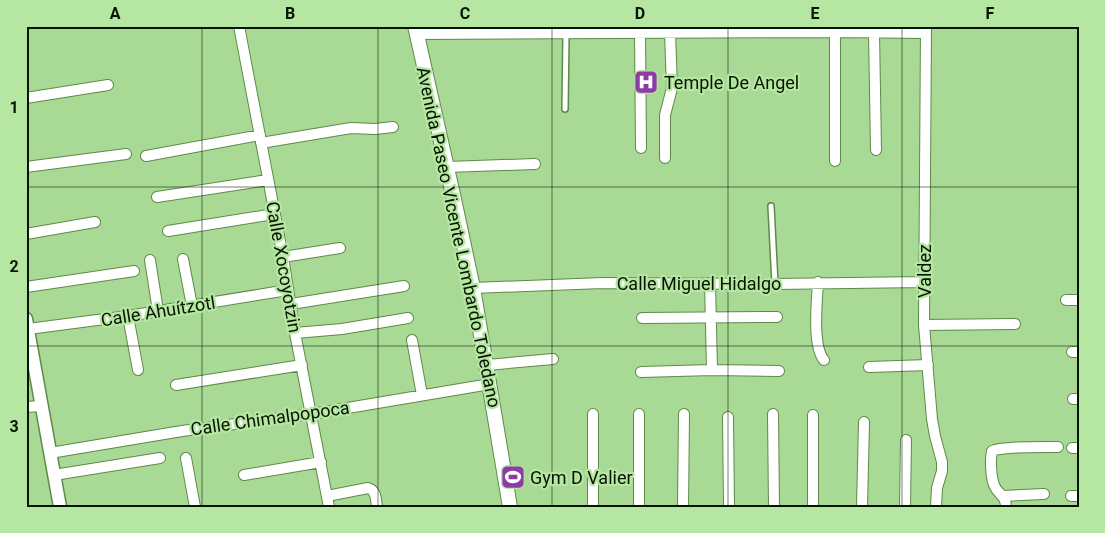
<svg xmlns="http://www.w3.org/2000/svg" width="1105" height="533" font-family="Roboto,sans-serif">
<rect width="100%" height="100%" fill="#a9da95"/>
<g fill="none" stroke-linecap="round" stroke-linejoin="round">
<g stroke="#5d8a49" stroke-width="8">
<path id="service" d="M565 109 566 34
M771 206 775 284"/>
</g>
<g stroke="#5d8a49" stroke-width="12">
<path id="minor" d="M239 26 283 257 295 333 329 507
M926 27 924 325 932 419 935 436 942 462V471L937 488 936 507
M835 32V161
M874 32 876 150
M640 33 641 148
M417 34 835 32 926 33
M26 98 108 85
M261 143 351 128 375 129 393 127
M146 156 260 135
M665 158V115L672 88 670 33
M26 167 126 154
M447 167 535 164
M157 197 268 180
M168 231 274 214
M26 234 95 222
M283 257 340 248
M183 259 192 306
M150 260 158 311
M818 282C817 301 812 346 824 360
M710 283 712 370
M26 287 134 271
M473 288 602 283 775 284 924 282
M1066 300H1079
M291 304 404 286
M128 316 138 370
M642 318 777 317
M924 325 1015 324
M28 329 128 316 288 290
M295 333 342 329 408 318
M412 340 422 395
M1072 352H1079
M487 365 553 359
M869 367 928 365
M641 372 712 370 779 371
M176 385 302 365
M1073 399H1079
M26 407 41 406
M773 414 774 507
M813 415V507
M728 417 729 507
M1072 448H1079
M50 453 182 431 312 414 490 384
M186 458 195 507
M54 475 160 458
M244 475 321 462
M327 496 368 488C376 490 376 499 377 507
M1003 496 1044 494
M1071 496H1079
M593 507V414
M639 507V414
M683 507 684 414
M862 507 864 422
M905 507 906 440
M1006 507C1006 495 998 495 994 485 991 477 990 460 992 451 1002 446 1044 447 1058 447"/>
</g>
<g stroke="#5d8a49" stroke-width="15">
<path id="tertiary" d="M26 319 60 507"/>
</g>
<g stroke="#5d8a49" stroke-width="16">
<path id="secondary" d="M415 26 454 199 473 288 510 507"/>
</g>
<use href="#service" stroke="#fff" stroke-width="5"/>
<use href="#minor" stroke="#fff" stroke-width="10"/>
<use href="#tertiary" stroke="#fff" stroke-width="12"/>
<use href="#secondary" stroke="#fff" stroke-width="14"/>
</g>
<path fill="none" stroke="#051500" stroke-width="1" stroke-opacity="0.55" d="M202 26V507M378 26V507M552 26V507M728 26V507M902 26V507M26 187H1079M26 346H1079"/>
<defs>
<g id="hospital-square" transform="scale(1.25)"><rect x="-9" y="-9" width="18" height="18" rx="4" fill="#8e3baa" stroke="#b6e7a2"/><path d="M-5-5h3v3.5h4V-5h3V5h-3V1.5h-4V5h-3Z" fill="#fff"/></g>
<g id="stadium-square" transform="scale(1.25)"><rect x="-9" y="-9" width="18" height="18" rx="4" fill="#8e3baa" stroke="#b6e7a2"/><path d="M0-5a6.5 5 0 1 0 0 10a6.5 5 0 1 0 0-10ZM-3.5-1.8h7v3.6h-7Z" fill="#fff"/></g>
</defs>
<g fill-rule="evenodd">
<use href="#hospital-square" x="646" y="82"/>
<use href="#stadium-square" x="513" y="477"/>
</g>
<g text-anchor="middle" dominant-baseline="central" stroke-width="4.5" stroke-linejoin="round" paint-order="stroke">
<g font-size="18" fill="#051500" stroke="#b6e7a2" text-anchor="start">
<text x="664" y="82">Temple De Angel</text>
<text x="530" y="477">Gym D Valier</text>
</g>
<g font-size="18" fill="#051500" stroke="#b6e7a2">
<text transform="translate(459 237) rotate(78)">Avenida Paseo Vicente Lombardo Toledano</text>
<text transform="translate(284 267) rotate(80)">Calle Xocoyotzin</text>
<text transform="translate(924 271) rotate(-90)">Valdez</text>
<text x="699" y="283">Calle Miguel Hidalgo</text>
<text transform="translate(158 311) rotate(-9)">Calle Ahuítzotl</text>
<text transform="translate(270 418) rotate(-8)">Calle Chimalpopoca</text>
</g>
</g>
<rect width="1105" height="533" fill="none" stroke="#b6e7a2" stroke-width="55"/>
<rect x="28" y="28" width="1050" height="478" fill="none" stroke="#051500" stroke-width="2"/>
<g font-size="16" text-anchor="middle" font-weight="bold" fill="#051500">
<text x="115" y="19">A</text>
<text x="290" y="19">B</text>
<text x="465" y="19">C</text>
<text x="640" y="19">D</text>
<text x="815" y="19">E</text>
<text x="990" y="19">F</text>
<text x="14" y="113">1</text>
<text x="14" y="272">2</text>
<text x="14" y="432">3</text>
</g>
</svg>
